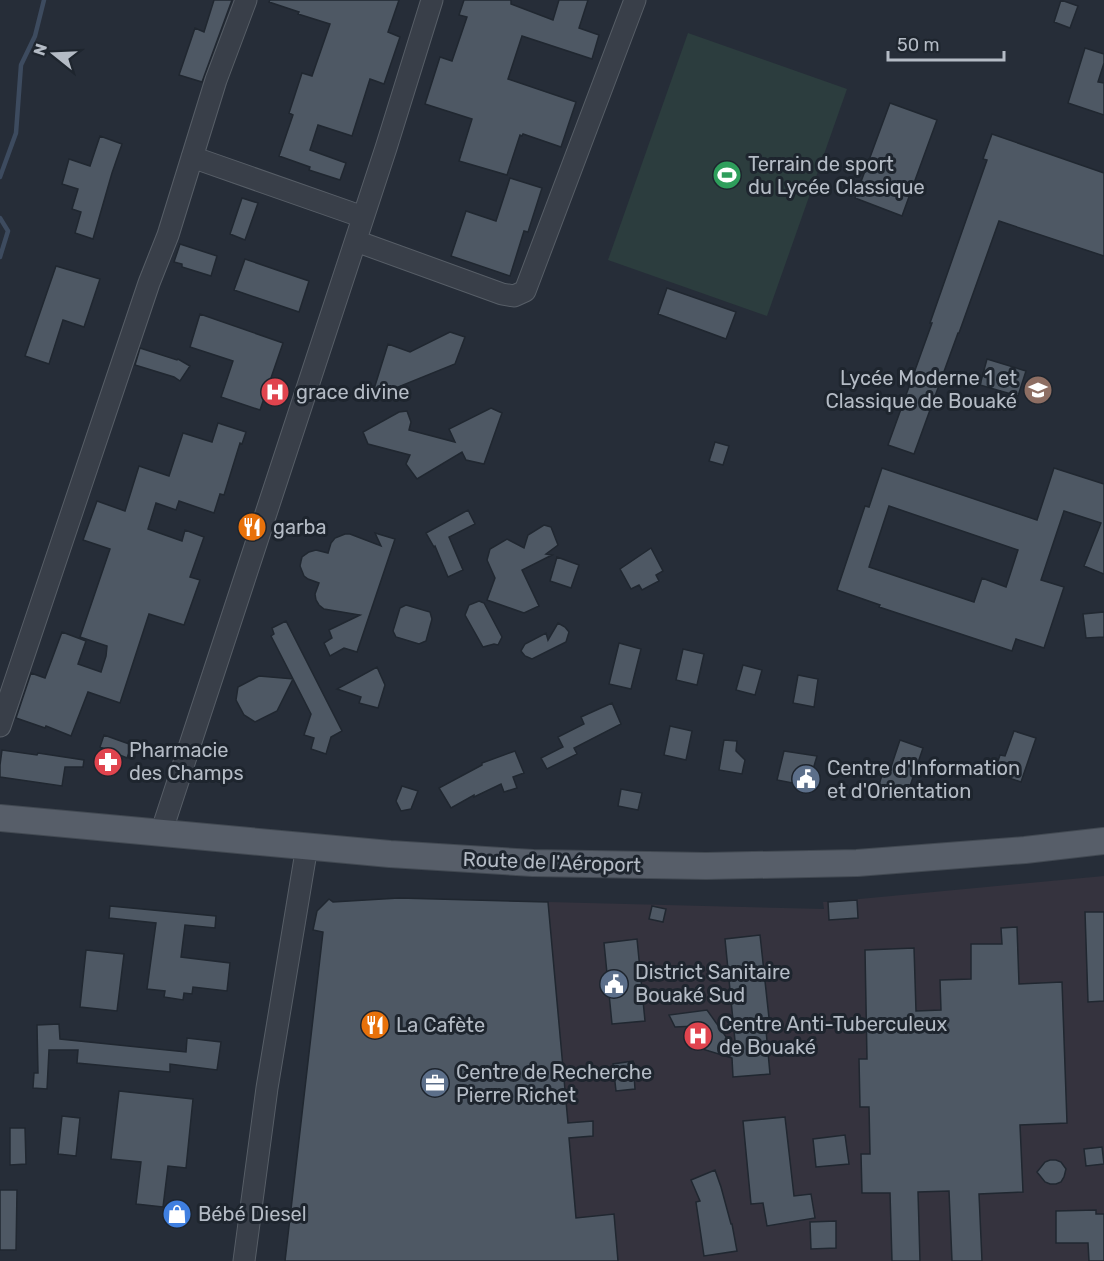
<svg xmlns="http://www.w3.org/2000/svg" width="1104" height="1261" font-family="Rubik,sans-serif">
<rect width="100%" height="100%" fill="#262d38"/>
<path fill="#35333e" d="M1104 876V1261H580L548 902 824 909 823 902H828Z"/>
<path fill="#2c3d3e" d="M688 33 847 89 767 316 608 260Z"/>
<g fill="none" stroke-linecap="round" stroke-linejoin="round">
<path stroke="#3d4b5f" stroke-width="4.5" d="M0 177 16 133 21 65 35 36 44 0
M0 218 8 231 0 257"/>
</g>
<path fill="#4e5864" stroke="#202730" stroke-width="1.5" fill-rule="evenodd" d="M214 0H232L202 82 179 75 195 28 204 32Z
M270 0H399L388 32 400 37 384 84 370 79 352 136 318 125 310 150 346 163 340 180 309 170 310 167 279 156 293 115 289 113 302 73 312 76 330 24 298 14 299 12 269 2Z
M464 0H511V4L553 20 559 0H588L579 28 599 35 592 59 522 36 508 79 576 102 561 147 523 134 522 136 520 135 507 175 459 161 472 119 425 104 440 57 452 61 467 17 459 15Z
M1061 0 1078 6 1070 28 1054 22Z
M1085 48 1104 54V63L1098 82 1104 83V115L1068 103Z
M890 103 937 120 902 216 855 198Z
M992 134 1104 173V256L999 221 959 333H958L914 454 888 445 932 323H930L987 160 983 159Z
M100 136 122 144 112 173 93 239 75 233 81 212 72 209 78 189 62 184 69 159 90 166Z
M510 178 542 188 528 232 524 231 510 276 451 256 466 211 496 221Z
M242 198 258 203 245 240 230 234Z
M180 244 217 256 211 276 182 267V264L174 262Z
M245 259 309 281 299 312 234 290Z
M56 266 100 279 84 327 63 320 49 364 25 356Z
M667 288 736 312 726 339 658 314Z
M200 314 283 343 260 410 221 397 233 361 190 347Z
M450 332 465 337 455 364 381 394 374 389 388 344 410 352Z
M140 348 177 360 178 359 190 366 180 381 174 377 135 365Z
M987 359 1026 371 1018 396 980 385Z
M491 408 502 413 484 464 466 460 462 452 417 479 406 464 410 455 368 444 363 432 399 412 407 411 411 422 409 430 455 442 449 429Z
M218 423 246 432 242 444 240 443 224 495 220 494 214 513 179 501 176 510 156 503 148 529 182 541 185 530 204 537 190 577 200 580 184 625 149 614 120 703 88 692 71 736 46 726 45 728 16 718 31 673 45 678 62 632 86 641 78 664 101 672 106 656 107 646 80 637 110 549 83 540 97 501 125 511 139 466 169 476 183 433 212 442Z
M715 442 729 446 723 465 709 461Z
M882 468 1037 520 1054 468 1104 484V574L1084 566 1101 523 1064 511 1041 580 1064 587 1044 648 1016 639 1012 651 879 607 880 605 837 590 865 506 869 507ZM889 506 1018 550 1006 587 982 578 974 602 869 567Z
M468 510 475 524 449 537 463 570 448 577 435 546 434 547 426 533Z
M544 525 551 527 558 545 546 554 552 555 522 570 539 606 524 613 487 600 495 578 487 560 490 549 507 539 524 548 528 535Z
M375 533 395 539 357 652 344 648 330 656 324 643 332 638 329 630 360 615 324 609 319 605 316 600 315 594 319 583 308 579 304 576 300 566 301 561 302 557 309 552 316 550 328 553 331 543 335 538 345 534H350L381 546Z
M651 548 663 571 656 575 659 581 642 590 639 585 631 589 620 569Z
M557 557 579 565 571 588 550 581Z
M479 601 484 603 502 637 498 645 494 644 483 647 465 615 469 605Z
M406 605 430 612 432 619 426 641 419 644 396 637 393 631 400 608Z
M1104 612V637L1086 638 1083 614Z
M286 621 342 731 331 737 326 754 311 749 314 738 304 735 311 714 293 679 277 711 255 722 244 715 236 700 238 687 259 676 293 679 271 636 274 634 272 628Z
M558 623 565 627 569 632 566 642 532 659 525 656 521 651 525 644 546 633 548 640Z
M619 643 641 649 631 689 609 684Z
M683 649 704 654 697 685 676 680Z
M743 665 762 670 755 695 736 690Z
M377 667 385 685 378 708 359 703 361 697 337 689Z
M798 675 818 679 814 707 793 703Z
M612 703 621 724 574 748 577 754 547 769 541 758 563 747 558 737 584 724 581 717Z
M670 726 692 731 686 760 664 755Z
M1014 731 1036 738 1021 782 994 773 1000 755 1005 756Z
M104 735 132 745 127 758 100 747Z
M724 740 737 741 736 751 745 760 742 774 719 770Z
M900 740 923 748 907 795 879 785 885 765 891 767Z
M2 750 37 755 38 753 84 760 83 767H65L62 786 0 777V765Z
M515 751 524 773 513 777 517 788 504 792 501 784 474 797V795L451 808 439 788 482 765V763Z
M784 751 817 756 808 786 777 780Z
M402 786 418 791 411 809 401 811 396 801Z
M621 789 642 793 638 810 618 806Z
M399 898 548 902 568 1123 593 1121V1136L569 1138 576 1218 614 1214 618 1261H285L323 932 313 930 317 911 329 899 333 902Z
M857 900 858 918 829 920 828 902Z
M110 906 216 916 215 928 185 925 181 957 230 963 227 991 193 987 192 994 184 993 183 1000 164 997 165 991 147 989 156 923 109 918Z
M652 906 666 909 663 922 649 919Z
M1085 912H1104V1001L1088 1002Z
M1017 927 1019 984 1062 982 1067 1123 1020 1125 1023 1192 979 1194 982 1261H952L949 1191 918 1192 920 1261H892L890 1193H862L861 1154H870L869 1107H860L859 1059H867L865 950 914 948 916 1011 941 1010 940 980 971 979V944H1002L1001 928Z
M760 935 769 1018 765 1019 770 1074 733 1077 732 1058 699 1048 696 1026 675 1027 669 1015 707 1010 736 1051 725 939Z
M637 939 645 1021 612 1024 604 943Z
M86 950 124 954 117 1011 80 1007Z
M59 1024 60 1039 186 1052 187 1038 221 1042 217 1070 170 1064V1072L77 1063 78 1050H49L47 1089 33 1088 34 1073H38L37 1025Z
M633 1061 635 1089 616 1091 613 1064Z
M119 1091 193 1099 186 1168 168 1166 163 1207 136 1204 141 1162 111 1159Z
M62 1116 80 1118 76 1156 58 1154Z
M785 1117 794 1196 811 1194 815 1218 767 1226 763 1203 751 1204 743 1121Z
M10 1128H25L26 1164 10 1165Z
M845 1135 849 1164 816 1167 813 1139Z
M1102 1147 1104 1164 1086 1166 1084 1149Z
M1050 1160H1056L1061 1162 1066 1169 1064 1177 1061 1182 1056 1184H1050L1045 1182 1037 1172 1045 1162Z
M715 1170 721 1187 731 1224H732L737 1251 704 1256 696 1202 700 1201 691 1180Z
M0 1190H17L16 1250H0Z
M1096 1210V1214H1104V1261H1089L1088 1243H1056V1211Z
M836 1221V1248L811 1249 810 1222Z"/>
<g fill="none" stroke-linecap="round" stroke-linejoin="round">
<g stroke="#575e67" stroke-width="23">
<path id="minor" d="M192 157 363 217
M356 241 502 294 514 296 525 291 635 0
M0 726 149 283 168 235 216 80 246 0
M161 833 386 148 432 0
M244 1261 267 1088 307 846"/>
</g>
<g stroke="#424952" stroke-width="28">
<path id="major" d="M0 818 390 854 533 863 706 866 857 863 1025 850 1104 841"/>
</g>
<use href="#minor" stroke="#393f49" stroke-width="21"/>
<use href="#major" stroke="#575e69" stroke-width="26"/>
</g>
<defs>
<g id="stadium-disc" transform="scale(1.5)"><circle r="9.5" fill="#2e9e5b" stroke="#1e252e"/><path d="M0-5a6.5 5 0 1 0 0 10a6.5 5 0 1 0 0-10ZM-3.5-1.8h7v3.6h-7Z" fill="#fff"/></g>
<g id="school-disc" transform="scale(1.5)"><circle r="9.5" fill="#8d6e63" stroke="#1e252e"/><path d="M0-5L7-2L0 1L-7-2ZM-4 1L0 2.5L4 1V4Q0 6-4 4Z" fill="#fff"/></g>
<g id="hospital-disc" transform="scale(1.5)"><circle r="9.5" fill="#e0444e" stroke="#1e252e"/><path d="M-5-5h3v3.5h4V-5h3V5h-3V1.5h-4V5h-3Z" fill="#fff"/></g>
<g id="restaurant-disc" transform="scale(1.5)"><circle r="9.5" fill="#e8710a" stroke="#1e252e"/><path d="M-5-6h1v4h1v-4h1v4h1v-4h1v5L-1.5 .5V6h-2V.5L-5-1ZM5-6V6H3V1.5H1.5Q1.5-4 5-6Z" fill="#fff"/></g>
<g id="pharmacy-disc" transform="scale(1.5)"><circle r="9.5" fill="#e0444e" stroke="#1e252e"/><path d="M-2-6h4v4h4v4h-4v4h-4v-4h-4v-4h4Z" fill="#fff"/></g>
<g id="civic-disc" transform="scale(1.5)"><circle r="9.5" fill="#5c6f8a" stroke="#1e252e"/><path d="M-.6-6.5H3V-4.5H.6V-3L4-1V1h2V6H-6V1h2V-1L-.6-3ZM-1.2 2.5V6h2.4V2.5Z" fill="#fff"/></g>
<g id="office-disc" transform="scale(1.5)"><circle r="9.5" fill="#5c6f8a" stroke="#1e252e"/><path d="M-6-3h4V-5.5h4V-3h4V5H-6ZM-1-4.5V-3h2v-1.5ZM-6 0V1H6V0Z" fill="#fff"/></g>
<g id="shop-disc" transform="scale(1.5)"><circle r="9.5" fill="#3f7fe0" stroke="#1e252e"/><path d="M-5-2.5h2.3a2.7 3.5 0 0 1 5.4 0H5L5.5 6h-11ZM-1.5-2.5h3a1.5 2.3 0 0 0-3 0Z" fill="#fff"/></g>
</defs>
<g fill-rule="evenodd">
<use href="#stadium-disc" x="727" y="175"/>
<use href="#school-disc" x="1038" y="390"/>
<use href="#hospital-disc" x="275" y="392"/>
<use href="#restaurant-disc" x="252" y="527"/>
<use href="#pharmacy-disc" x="108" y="762"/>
<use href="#civic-disc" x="806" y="779"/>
<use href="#civic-disc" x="614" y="984"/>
<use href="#restaurant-disc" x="375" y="1025"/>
<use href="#hospital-disc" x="698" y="1036"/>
<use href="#office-disc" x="435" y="1083"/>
<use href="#shop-disc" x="177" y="1214"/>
</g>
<g text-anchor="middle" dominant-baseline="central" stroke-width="6" stroke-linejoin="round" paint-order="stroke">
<g font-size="20" fill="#b4bbc5" stroke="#1e252e" text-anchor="start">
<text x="748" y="164">Terrain de sport<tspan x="748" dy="23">du Lycée Classique</tspan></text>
<text x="1017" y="378" text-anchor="end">Lycée Moderne 1 et<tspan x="1017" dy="23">Classique de Bouaké</tspan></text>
<text x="296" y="392">grace divine</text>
<text x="273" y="527">garba</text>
<text x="129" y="750">Pharmacie<tspan x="129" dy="23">des Champs</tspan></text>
<text x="827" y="768">Centre d'Information<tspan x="827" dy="23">et d'Orientation</tspan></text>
<text x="635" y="972">District Sanitaire<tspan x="635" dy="23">Bouaké Sud</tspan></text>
<text x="719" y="1024">Centre Anti-Tuberculeux<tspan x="719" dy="23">de Bouaké</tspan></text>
<text x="396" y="1025">La Cafète</text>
<text x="456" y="1072">Centre de Recherche<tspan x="456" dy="23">Pierre Richet</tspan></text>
<text x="198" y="1214">Bébé Diesel</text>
</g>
<g font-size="20" fill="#b4bbc5" stroke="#1e252e">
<text transform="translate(552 862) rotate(2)">Route de l'Aéroport</text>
</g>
</g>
<g transform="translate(54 54) rotate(288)" stroke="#1e252e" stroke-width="4.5" paint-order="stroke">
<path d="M0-4.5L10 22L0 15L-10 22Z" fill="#b4bbc5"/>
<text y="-9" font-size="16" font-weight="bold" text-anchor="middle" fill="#b4bbc5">N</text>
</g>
<path d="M888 51v9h116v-9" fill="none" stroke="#b4bbc5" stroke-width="3"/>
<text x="897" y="51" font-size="18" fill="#b4bbc5" stroke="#1e252e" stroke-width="4.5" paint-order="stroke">50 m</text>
</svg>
